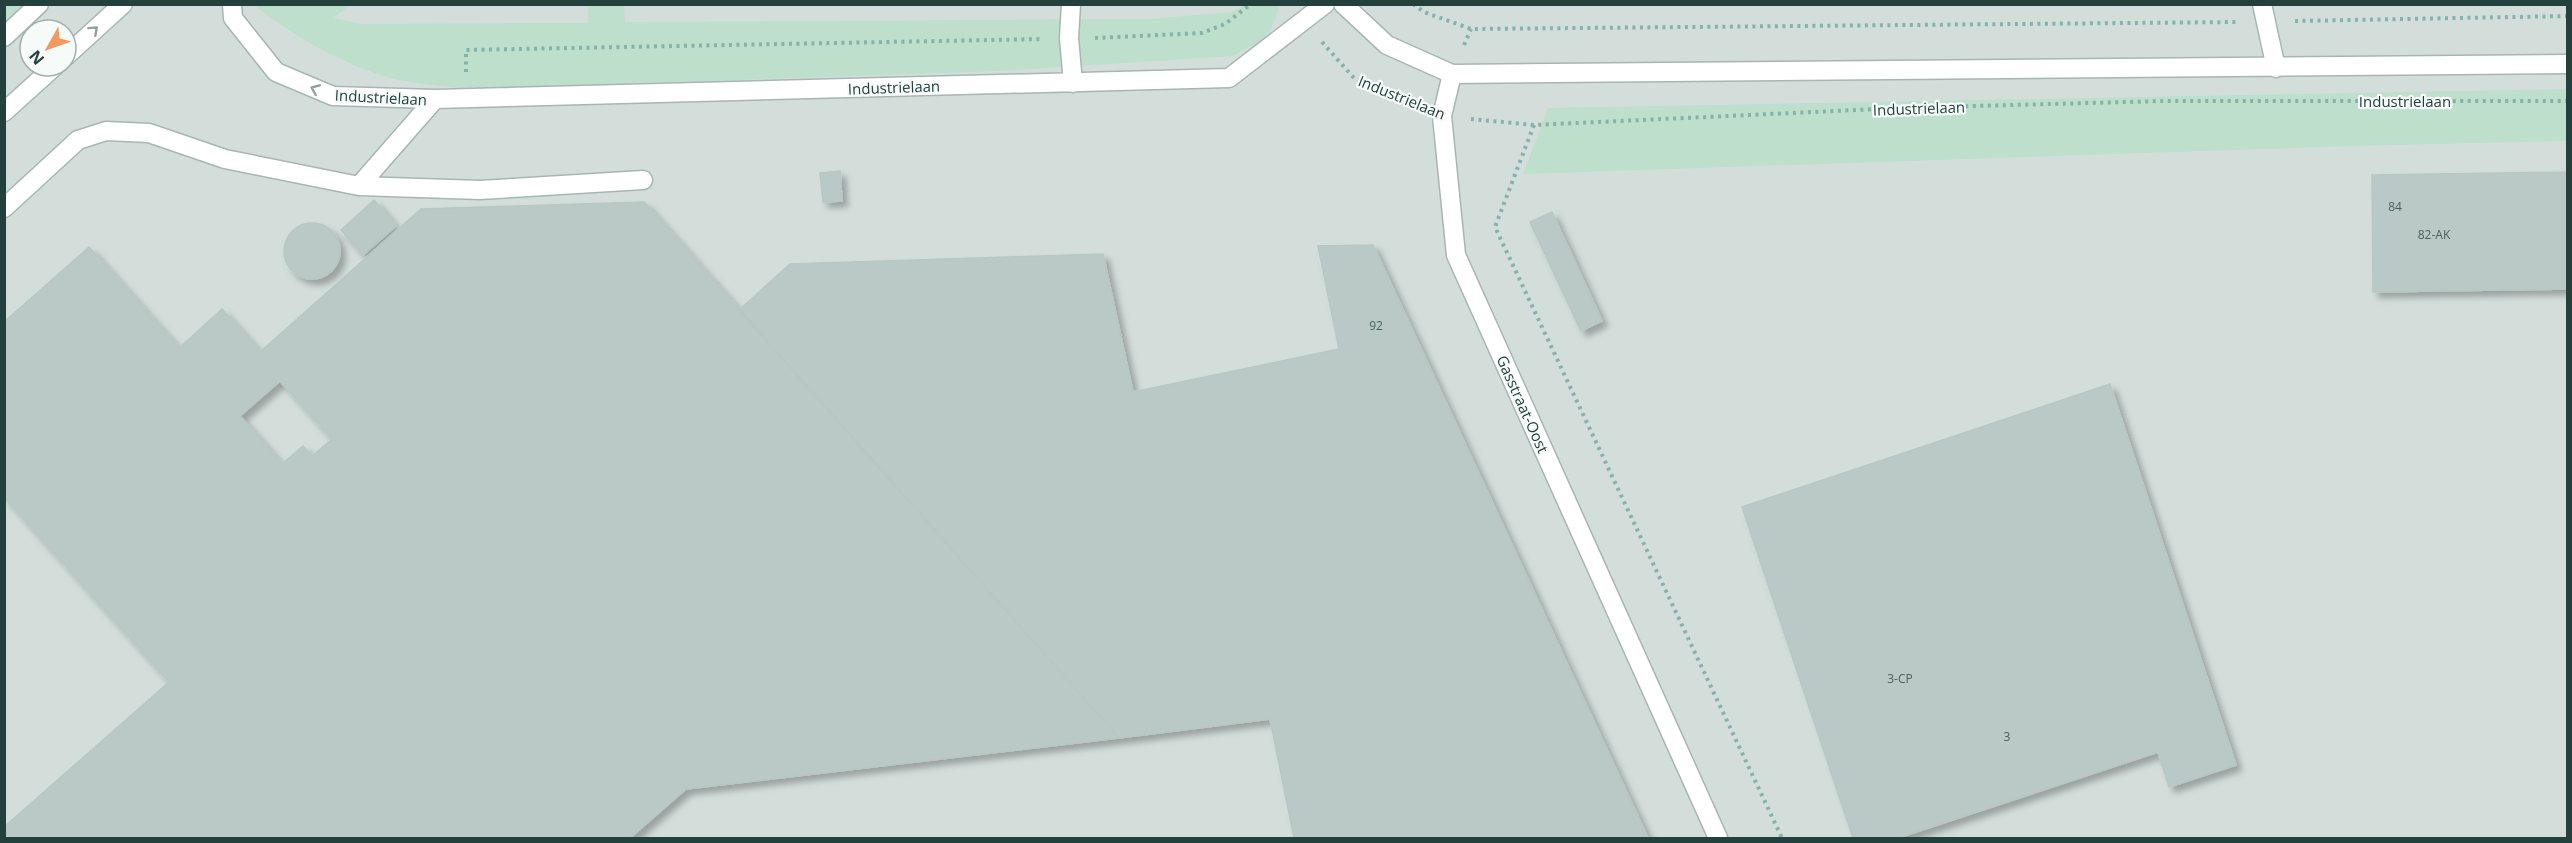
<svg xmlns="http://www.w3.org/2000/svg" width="2572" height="843" font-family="'Open Sans',sans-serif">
<defs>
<filter id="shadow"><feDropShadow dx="5.5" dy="5.5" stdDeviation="3" flood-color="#0004"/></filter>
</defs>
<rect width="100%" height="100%" fill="#e5eeeb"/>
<path fill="#d3dedb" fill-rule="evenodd" d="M5 5H2567V838H5ZM30 30H66V66H30Z"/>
<path fill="#bedfcc" d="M588 4 624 5 625 22 1149 19 1232 12 1244 5 1279 6C1272 38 1260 42 1233 56L1000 71 467 89C439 85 407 84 380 75 336 60 290 34 254 5H350L333 18 362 24 588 23Z
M5 5H34L5 37Z
M2567 89V141L2353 146 1523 174 1548 108Z"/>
<path fill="#bac9c5" stroke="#b7c8c3" stroke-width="1.5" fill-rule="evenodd" filter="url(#shadow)" d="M840 171 842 201 823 202 820 173Z
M2568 172V289L2373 292 2372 175Z
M374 200 396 226 363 255 341 230Z
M644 202 1119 738 686 789 630 838H4V827L169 682 4 497V322L89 247 179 348 222 309 260 352 421 209ZM280 381 332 439 312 456 303 446 282 464 240 416Z
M1552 212 1602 321 1581 331 1530 222Z
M284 251a28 28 0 1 1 56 0a28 28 0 1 1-56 0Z
M1373 245 1648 838H1294L1270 719 1119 738 739 310 790 264 1103 254 1133 392 1339 349 1318 246Z
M2110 384 2236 765 2169 787 2158 752 1898 838H1853L1742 507Z"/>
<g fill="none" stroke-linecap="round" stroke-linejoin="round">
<g stroke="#a7b6b3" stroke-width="21">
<path id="minor" d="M232 4 233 18 276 72 333 96 435 99 1229 78 1325 4
M1071 4 1069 38 1073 83
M1343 4 1387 45 1452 74 2568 64
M2262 4 2276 68
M4 37 39 4
M66 56 123 4
M1452 74 1442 116 1456 255 1718 838
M4 112 55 66
M359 186 435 99
M4 208 78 140 106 131 149 133 225 159 359 186 480 190 643 180"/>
</g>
<path stroke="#85b2aa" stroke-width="4" stroke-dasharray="3 4.5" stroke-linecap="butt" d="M1413 4 1424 12 1471 29 2237 22
M2295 21 2568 16
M1095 38 1202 33 1225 24 1251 4
M1322 42 1354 78 1418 106
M1464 45 1471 29
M466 72V50L1043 39
M1471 119 1534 125 1899 108 2165 101H2568
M1534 125 1495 227 1782 838"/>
<use href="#minor" stroke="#fff" stroke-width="18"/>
</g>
<defs><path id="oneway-chevron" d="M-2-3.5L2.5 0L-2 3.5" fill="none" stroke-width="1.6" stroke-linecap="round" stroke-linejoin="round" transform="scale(1.5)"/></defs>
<g stroke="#92a09e">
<use href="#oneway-chevron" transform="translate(94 30) rotate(-42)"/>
<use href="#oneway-chevron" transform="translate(315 89) rotate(-157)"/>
</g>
<g text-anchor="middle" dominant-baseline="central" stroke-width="4.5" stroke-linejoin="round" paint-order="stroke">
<g font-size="12" fill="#4a625f">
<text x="2395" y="206">84</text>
<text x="2434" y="234">82-AK</text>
<text x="1376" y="325">92</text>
<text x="1900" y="678">3-CP</text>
<text x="2007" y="736">3</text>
</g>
<g font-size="15" fill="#24403d" stroke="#f6faf9">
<text transform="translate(894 87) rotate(-2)">Industrielaan</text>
<text transform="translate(381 97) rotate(3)">Industrielaan</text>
<text transform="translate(1402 97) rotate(22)">Industrielaan</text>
<text x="2405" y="101">Industrielaan</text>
<text transform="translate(1919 108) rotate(-2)">Industrielaan</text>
<text transform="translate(1523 404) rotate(66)">Gasstraat-Oost</text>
</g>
</g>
<rect width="2572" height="843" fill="none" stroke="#24403d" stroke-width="12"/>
<g transform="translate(48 48) rotate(230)"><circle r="28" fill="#f6faf9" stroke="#a2b0ae" stroke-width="1.5"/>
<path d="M0-4.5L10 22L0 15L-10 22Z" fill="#f2995f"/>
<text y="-9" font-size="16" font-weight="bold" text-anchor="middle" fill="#24403d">N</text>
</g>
</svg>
